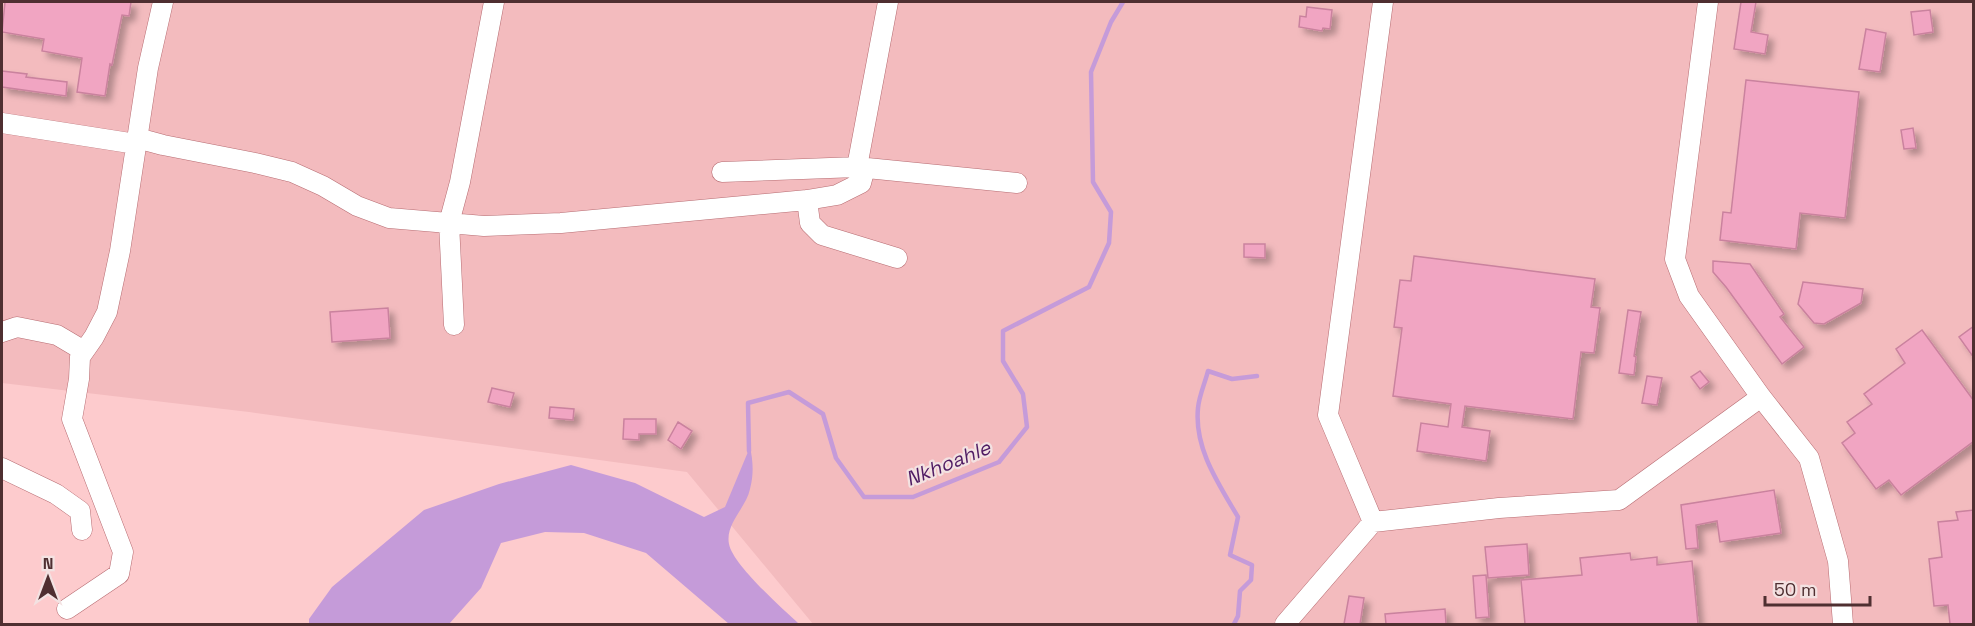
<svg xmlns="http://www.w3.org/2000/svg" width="1975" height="626" font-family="'Space Grotesk',sans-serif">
<defs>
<filter id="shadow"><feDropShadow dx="5.5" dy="5.5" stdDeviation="3" flood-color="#0004"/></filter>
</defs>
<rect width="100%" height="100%" fill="#fdcbcd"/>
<path fill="#f3bbbe" d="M2 2H1973V624H813L687 472 249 412 2 383Z"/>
<path fill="#c59bd9" d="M750 447C753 461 754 474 750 489 746 508 725 524 729 544 733 565 782 608 799 624H729L646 553 584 533 545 532 501 543 481 588 449 624H309V619L332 587 424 510 499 484 571 465 635 483 704 517 725 507Z"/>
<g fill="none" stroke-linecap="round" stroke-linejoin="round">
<path stroke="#c59bd9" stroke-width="4.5" d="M749 451 748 403 789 392 823 414 836 458 864 497H913L999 462 1027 427 1023 394 1003 361V331L1089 287 1109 243 1111 212 1093 182 1091 72 1111 22 1123 2
M1234 624 1238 616 1240 591 1251 580 1252 565 1230 555 1238 517C1218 483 1194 448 1198 408 1199 396 1205 383 1208 371L1232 379 1257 376"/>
</g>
<path fill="#f1a5c2" stroke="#ca829e" stroke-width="1.5" filter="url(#shadow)" d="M5 2H131L129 16 122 15 112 65 110 64 105 96 77 92 82 58 42 51 44 39 2 32Z
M1741 2H1756L1751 32 1768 35 1765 54 1734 49Z
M1307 7 1332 10 1330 29 1323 28 1322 31 1299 27 1300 16 1306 17Z
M1930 10 1933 32 1914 35 1911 12Z
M1866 29 1886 33 1880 72 1859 69Z
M2 71 27 74 26 77 67 82 66 96 2 87Z
M1746 80 1859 92 1845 218 1800 213 1796 249 1720 240 1723 212 1731 213Z
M1913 128 1916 148 1904 149 1901 130Z
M1244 244H1265V258L1244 257Z
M1414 256 1595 279 1591 307 1600 308 1594 353 1581 352 1573 419 1465 406 1462 427 1490 431 1486 461 1417 451 1421 423 1448 427 1451 404 1393 396 1402 328 1394 327 1400 280 1411 281Z
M1713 261 1750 264 1784 314 1780 317 1804 347 1782 364 1726 287 1713 272Z
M1803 282 1863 289 1861 303 1824 324 1814 323 1798 304Z
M388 308 390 338 332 342 330 312Z
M1628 310 1641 312 1634 356 1636 357 1634 375 1619 373Z
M1974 326V358L1959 337Z
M1922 330 1974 401V441L1901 495 1889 480 1876 489 1842 443 1855 433 1847 422 1872 404 1864 394 1905 363 1896 349Z
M1700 371 1709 382 1700 389 1691 377Z
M1647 376 1662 378 1657 405 1642 403Z
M492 388 514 393 510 407 488 402Z
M550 407 574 409 573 420 549 418Z
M624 419H656V434H639V440L623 439Z
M678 422 692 431 681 449 668 440Z
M1774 490 1781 533 1720 542 1717 521 1696 525 1698 548 1686 549 1681 505Z
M1974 510V624H1950L1948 605 1934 606 1929 559 1942 557 1938 522 1958 520 1956 512Z
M1527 544 1529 575 1488 578 1485 547Z
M1630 553 1631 560 1657 557V565L1692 561 1698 624H1525L1521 580 1582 575 1580 558Z
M1486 575 1489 617 1476 618 1473 576Z
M1349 596 1364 598 1360 624H1344Z
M1445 609 1446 624H1386L1385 614Z"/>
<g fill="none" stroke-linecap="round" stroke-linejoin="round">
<g stroke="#b76c72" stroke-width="21">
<path id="minor" d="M1708 2 1675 259 1689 296 1761 397 1809 458 1838 561 1843 624
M2 123 136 144
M137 138 163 145 255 163 292 172 323 186 357 206 389 218 484 226 561 223 807 200 837 195 861 183 865 168
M857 167 888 2
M722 172 857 167 1017 183
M807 200 810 223 822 235 897 258
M454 325 449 223 460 182 494 2
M2 332 17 327 57 335 84 351
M2 468 56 494 80 511 82 530
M1373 522 1499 508 1619 500 1761 397
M67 609 119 574 123 552 72 419 79 379 80 357 94 337 107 312 120 251 148 68 163 2
M1285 624 1373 522 1328 415 1383 2"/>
</g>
<use href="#minor" stroke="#fff" stroke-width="20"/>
</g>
<g text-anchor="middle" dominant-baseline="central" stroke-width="4.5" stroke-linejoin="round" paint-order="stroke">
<g font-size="20" font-style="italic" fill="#4f1b63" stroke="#f3e2e2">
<text transform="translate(948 463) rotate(-22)">Nkhoahle</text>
</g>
</g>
<rect width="1975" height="626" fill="none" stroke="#4f2f31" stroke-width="6"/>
<g transform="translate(48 578)" stroke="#f3e2e2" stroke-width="4.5" paint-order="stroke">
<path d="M0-4.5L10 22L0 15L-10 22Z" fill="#4f2f31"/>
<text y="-9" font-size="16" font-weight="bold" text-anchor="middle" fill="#4f2f31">N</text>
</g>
<path d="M1765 596v9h105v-9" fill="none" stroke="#4f2f31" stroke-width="3"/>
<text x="1774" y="596" font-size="18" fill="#4f2f31" stroke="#f3e2e2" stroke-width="4.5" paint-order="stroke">50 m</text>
</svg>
